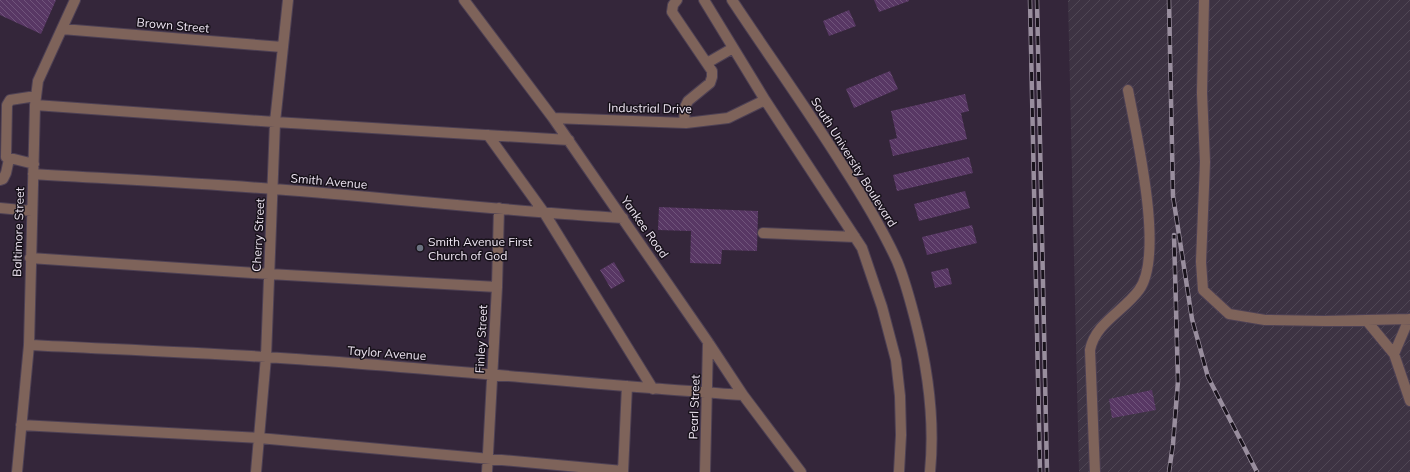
<svg xmlns="http://www.w3.org/2000/svg" width="1410" height="472" font-family="Mulish,sans-serif">
<defs>
<pattern id="industrial-furrows" width="10" height="10" patternUnits="userSpaceOnUse"><rect width="10" height="10" fill="#3d3343"/><path d="M-1 1l2-2M0 10L10 0M9 11l2-2" fill="none" stroke="#504755"/></pattern>
<pattern id="building-back-hatch" width="6" height="6" patternUnits="userSpaceOnUse"><rect width="6" height="6" fill="#583764"/><path d="M-1 5l2 2M0 0l6 6M5-1l2 2" fill="none" stroke="#70547b"/></pattern>
</defs>
<rect width="100%" height="100%" fill="#34263a"/>
<path fill="url(#industrial-furrows)" d="M1068 0H1410V472H1079Z"/>
<path fill="url(#building-back-hatch)" d="M0 0H56L41 34 0 15Z
M874 0H909V1L879 12Z
M849 10 856 26 829 36 823 21Z
M890 71 898 89 854 108 846 89Z
M965 94 969 111 961 113 967 139 893 156 889 140 897 138 891 111Z
M969 157 973 173 897 191 893 175Z
M965 191 970 208 919 221 914 204Z
M659 207 758 211 757 251 722 250 721 264 690 263 691 231 658 230Z
M972 225 977 243 927 255 922 237Z
M614 262 625 281 611 289 600 270Z
M948 268 952 284 935 288 931 272Z
M1152 390 1156 410 1112 418 1109 399Z"/>
<g fill="none" stroke-linecap="round" stroke-linejoin="round">
<g stroke="#4e4154" stroke-width="12">
<path id="minor" d="M464 0 553 118 708 342 743 395 801 472
M677 0 673 5 672 12 712 71V77L710 83 688 101 685 107 684 123
M704 0 765 100 862 248 882 307 896 360 900 396 901 435 899 472
M732 0C769 56 808 110 843 166 863 197 882 228 897 261 905 280 910 300 915 319 928 369 935 421 930 472
M1204 0 1202 93 1205 162 1201 262 1203 290 1229 314 1265 320 1324 321 1410 319
M62 29 282 47
M707 63 733 48
M35 105 275 122 569 140
M553 118 686 123 728 118 765 100
M488 135 545 214 653 389
M34 164 6 157 7 105 10 100 36 96
M33 174C114 179 194 183 274 189 390 198 506 211 623 218
M0 180 3 179 6 173 9 159
M0 208 32 211
M763 233 855 237
M30 258 269 274 497 287
M1366 320 1394 354 1410 401
M29 345C108 349 187 352 266 357 425 367 584 384 743 395
M1394 354 1409 319
M21 425 259 438 623 471
M17 472 29 345 35 105 38 81 75 0
M256 472 266 357 275 122 288 0
M487 472 497 287 499 208
M623 472 627 386
M705 472 708 342
M1095 472 1090 350C1095 323 1124 311 1139 290 1165 255 1136 133 1128 90"/>
</g>
<use href="#minor" stroke="#7e635a" stroke-width="10"/>
<g stroke="#998e9e" stroke-width="4.5">
<path id="rail" d="M1030 0 1040 472
M1037 0 1047 472
M1169 0 1173 196 1192 319 1208 377 1257 472
M1169 472 1173 444 1178 381 1174 235"/>
</g>
<use href="#rail" stroke="#18121b" stroke-width="3" stroke-dasharray="9" stroke-linecap="butt"/>
</g>
<circle fill="#6b7280" stroke="#18121b" stroke-width="1.5" cx="420" cy="248" r="4"/>
<g text-anchor="middle" dominant-baseline="central" stroke-width="3" stroke-linejoin="round" paint-order="stroke">
<g font-size="12" fill="#eee5f2" stroke="#18121b">
<text transform="translate(173 25) rotate(5)">Brown Street</text>
<text transform="translate(650 108) rotate(1)">Industrial Drive</text>
<text transform="translate(854 162) rotate(58)">South University Boulevard</text>
<text transform="translate(329 181) rotate(5)">Smith Avenue</text>
<text transform="translate(645 227) rotate(55)">Yankee Road</text>
<text transform="translate(18 232) rotate(-88)">Baltimore Street</text>
<text transform="translate(258 235) rotate(-87)">Cherry Street</text>
<text transform="translate(481 339) rotate(-87)">Finley Street</text>
<text transform="translate(387 353) rotate(4)">Taylor Avenue</text>
<text transform="translate(694 407) rotate(-88)">Pearl Street</text>
</g>
<g font-size="12" fill="#eee5f2" stroke="#18121b" text-anchor="start">
<text x="428" y="241">Smith Avenue First<tspan x="428" dy="14">Church of God</tspan></text>
</g>
</g>
</svg>
